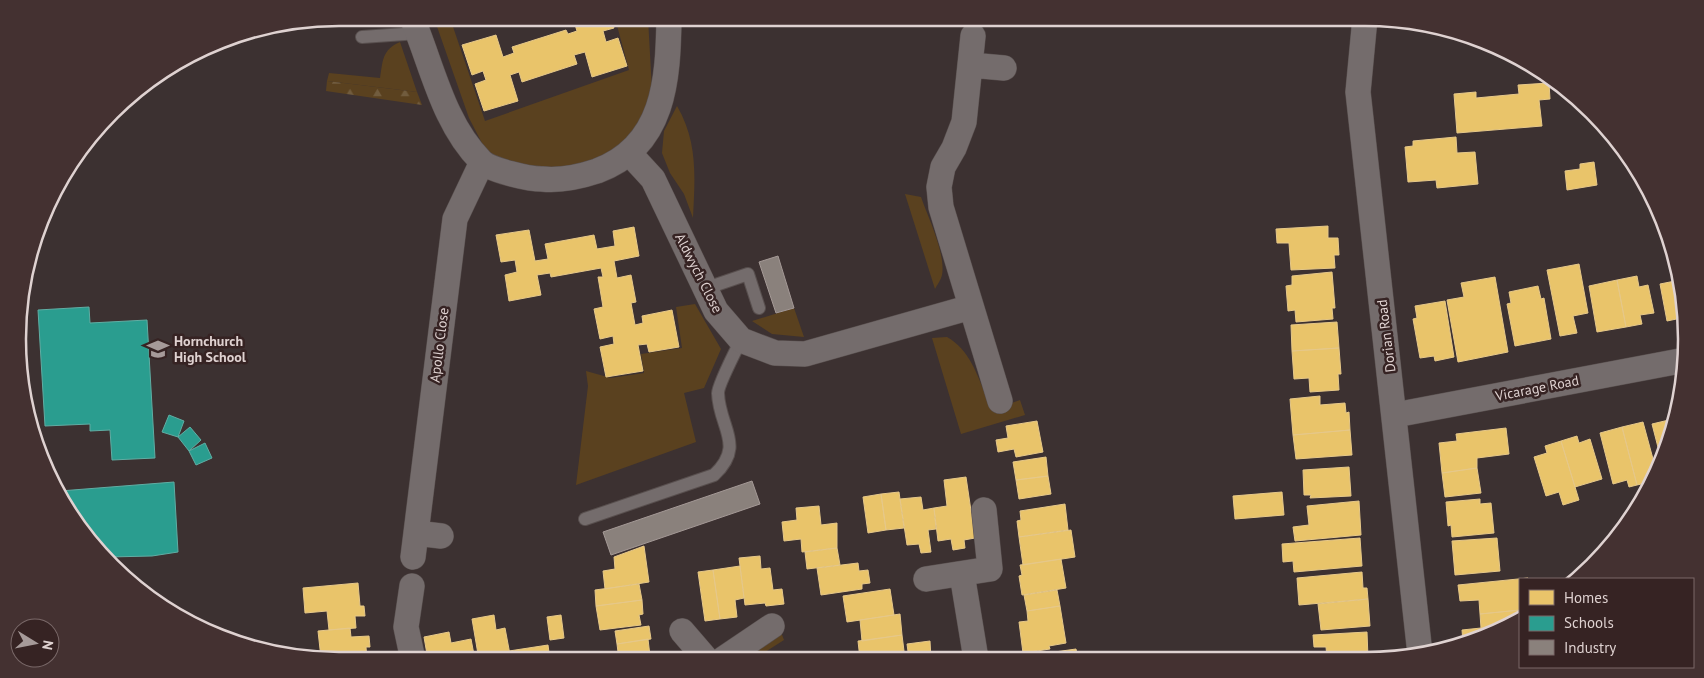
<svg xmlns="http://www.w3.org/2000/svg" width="1704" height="678" font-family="'PT Sans',sans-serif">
<defs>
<pattern id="forest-firs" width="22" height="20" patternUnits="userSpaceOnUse" patternTransform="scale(1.25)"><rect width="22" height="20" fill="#5a411f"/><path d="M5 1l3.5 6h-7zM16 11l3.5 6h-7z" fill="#715c3e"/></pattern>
</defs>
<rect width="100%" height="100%" fill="#3c3131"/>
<path fill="#5a411f" d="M434 18H450L485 121 629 70 615 18H648L652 90 637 130 603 160 543 173 494 155 484 147 469 118Z
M400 42 417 92 327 81 329 73 380 78C383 60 382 50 400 42Z
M677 106C698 142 695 177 693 218L684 194 670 173 662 153 664 131Z
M905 194 921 197C928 217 946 254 942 275 941 280 937 285 935 289Z
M695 304 721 349 704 388 684 393 696 442 576 485 588 386 586 371 611 378 644 373 641 354 682 348 676 307Z
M794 308 804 337 772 334 752 321Z
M947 337C970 350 977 375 987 398L1006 405 1020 400 1025 415 961 434 932 338Z
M781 632 784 640 754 659H741Z"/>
<path fill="url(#forest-firs)" d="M327 81 417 92 422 105 326 91Z"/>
<path fill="#e9c46a" stroke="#e6c889" d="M573 18H611L614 28 603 31 606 42 618 38 627 66 592 77 585 52 574 55 577 64 522 82 519 72 510 75 518 101 484 111 475 84 486 80 483 71 472 75 462 45 496 35 503 57 514 53 512 47 566 30 568 34 577 31Z
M1549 83 1550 99 1539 100 1542 126 1457 133 1454 94 1476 92V98L1519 94 1518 85Z
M1456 137 1457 153 1475 152 1478 184 1437 188 1436 180 1408 182 1405 147 1413 146V141Z
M1594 162 1597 185 1567 190 1565 171 1580 169V164Z
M1328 226V238H1338L1339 255H1334L1335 268 1291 270 1289 243H1277L1276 229Z
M634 227 639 256 614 261 617 278 631 275 636 302 631 303 635 325 643 323 642 316 672 310 679 347 649 352 647 344 638 345 643 371 606 377 600 347 614 344 613 336 600 339 594 309 603 307 598 277H603L601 268 551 277 550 273 537 275 541 295 509 301 505 275 517 272 515 260 501 262 496 235 529 230 535 261 548 259 545 244 594 235 597 249 615 246 613 231Z
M1579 264 1588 313 1573 316 1577 333 1560 336 1547 270Z
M1332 272 1335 308H1332L1333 319 1296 322 1295 310 1288 311 1286 286 1292 285V276Z
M1674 273 1686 317 1667 321 1660 284 1675 281Z
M1637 276 1639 287 1648 285 1654 313 1640 315 1642 324 1626 327 1617 280Z
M1495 277 1508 352 1458 362 1447 300 1464 297 1461 283Z
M1617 280 1626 327 1597 332 1589 286Z
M1538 286 1541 299 1544 298 1551 339 1515 346 1507 304 1511 303 1509 292Z
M1445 301 1454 357 1435 361 1434 356 1420 358 1413 319 1417 318 1415 306Z
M1337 322 1339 348 1292 351 1291 325Z
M1339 348 1341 374H1338L1339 390 1310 392 1309 378 1294 379 1292 351Z
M1320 396V405L1345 403 1346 413 1349 412 1350 430 1293 435 1290 399Z
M1673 419 1670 442 1661 459 1652 424Z
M1037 421 1043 452 1016 457 1014 449 998 452 996 440 1008 438 1006 426Z
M1643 422 1656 470 1650 482 1637 485 1622 427Z
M1622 427 1637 485 1629 487 1627 480 1613 484 1600 433Z
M1506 428 1509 454 1477 458V468L1442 473 1439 443 1457 441 1456 434Z
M1350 430 1352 455 1296 459 1293 435Z
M1577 436 1579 443 1590 439 1602 479 1575 487 1561 441Z
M1561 441 1579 500 1563 505 1559 492 1546 496 1534 457 1547 453 1545 446Z
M1046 457 1048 476 1016 480 1013 462Z
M1349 467 1351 496 1310 498 1311 495H1304L1303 470Z
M1477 468 1481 493 1445 497 1442 473Z
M1048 476 1051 494 1019 499 1016 480Z
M966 477 975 538 964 540 965 548 953 550 951 539 938 541 934 508 947 506 944 480Z
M899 492 904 528 886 530 881 494Z
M1282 492 1284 515 1235 519 1233 496Z
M881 494 886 530 868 533 863 497Z
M921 497 923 510 934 508 936 529 928 530 931 552 921 553 919 544 907 545 900 499Z
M1480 499V504L1491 503 1494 533 1452 537 1451 525 1448 526 1446 502Z
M1359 501 1361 535 1295 541 1293 527 1309 525 1307 506Z
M1065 504 1068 530 1019 537 1017 521 1021 520 1020 511Z
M819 506 821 525 837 523V548L802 552 801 539 784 541 782 522 797 520 796 508Z
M1071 530 1075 557 1023 565 1019 537Z
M1360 538 1362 566 1294 572 1293 561 1283 562 1282 544Z
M1497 538 1500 571 1455 575 1452 541Z
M644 546 649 582 605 589 603 571 615 569 614 557Z
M837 548 840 565 807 569 805 552Z
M760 556 761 569 770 568 773 590 782 589 784 604 766 606 765 603 745 605 739 558Z
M1061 559 1066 588 1022 595 1019 576 1022 575 1020 565Z
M858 563 859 571 868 570 870 583 862 584V589L821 595 817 568Z
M740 566 744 598 735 600 737 617 720 619 713 570Z
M713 570 720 619 705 621 698 572Z
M1362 572 1363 588H1367L1368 599 1299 605 1297 578Z
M1528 578 1520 579V610L1480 614 1479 600 1460 601 1458 585Z
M358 583 360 606H364L365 616H355L356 628 329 630 327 611 305 613 303 588Z
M639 584 642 600 596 606 595 590Z
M890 589 894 615 847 622 843 596Z
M1057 590 1060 606 1027 611 1024 595Z
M1368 599 1370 626 1321 630 1318 604Z
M642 600 643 614 639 615 641 625 600 630 596 606Z
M1060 606 1066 643 1049 646 1050 649 1023 653 1019 622 1028 621 1027 611Z
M1520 610V616L1488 636 1463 643 1462 630 1481 628 1480 614Z
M900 614 902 635 862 641 860 620Z
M494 615 496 630 505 628 511 660H479L472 619Z
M561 615 564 638 550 640 547 617Z
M649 626 651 639 617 644 615 631Z
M350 628 351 637 369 636 370 647H366L367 660H339L321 658 318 631Z
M449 632 451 643 471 639 475 660H428L424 637Z
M1367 632 1368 658H1327L1326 647H1314L1313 635Z
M902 635 905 659H889V656L860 659 858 641Z
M648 639 650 656 619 660 617 644Z
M930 641 931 659H909L907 644Z
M548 645 550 660H511L509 651Z
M1076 649 1078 659H1019V657Z
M650 656 651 660H624Z"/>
<path fill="#2a9d8f" stroke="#60ada3" d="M89 307 90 323 147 320 155 458 112 460 110 430 90 431V424L45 426 38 310Z
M169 415 184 421 178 437 162 432Z
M190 427 201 440 189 451 178 437Z
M205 443 212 458 196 465 189 451Z
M174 482 178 552 152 556 109 557 72 517 60 491Z"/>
<path fill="#8a817c" stroke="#a49996" d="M778 256 794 308 776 313 759 262Z
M752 481 760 504 611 555 603 532Z"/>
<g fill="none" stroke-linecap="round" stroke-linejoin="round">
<g stroke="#584f4e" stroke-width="14">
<path id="lane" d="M362 37 419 33
M704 289 748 274 759 308
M585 519 714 475C746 445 719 428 718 393 718 385 736 350 741 340"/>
</g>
<g stroke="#584f4e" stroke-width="26">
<path id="street" d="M412 18C432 65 443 123 481 161 489 170 529 179 542 179 562 181 579 177 597 171 665 146 668 79 669 18
M1365 18 1358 92 1420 654
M973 36 964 122 954 148 943 167 939 187 941 207 1000 401
M970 65 1004 68
M630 154 653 179 716 311 741 340 775 353 805 354 971 307
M1395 415 1680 361
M416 533 441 536
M413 557 455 219 482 162
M962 574 976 659
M926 579 990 569 984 510
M412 586 406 627 413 660
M682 631 707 660
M723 659 772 626"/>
</g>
<use href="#lane" stroke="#746c6c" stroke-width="12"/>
<use href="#street" stroke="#746c6c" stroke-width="25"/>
</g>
<defs>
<g id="school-bare" transform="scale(1.725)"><path d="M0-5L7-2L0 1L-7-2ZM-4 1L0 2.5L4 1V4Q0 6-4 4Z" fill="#a69a99" stroke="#362323" stroke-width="2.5" paint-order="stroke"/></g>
</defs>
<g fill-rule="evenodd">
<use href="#school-bare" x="158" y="349"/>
</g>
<g text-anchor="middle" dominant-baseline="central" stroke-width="5" stroke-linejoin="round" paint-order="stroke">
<g font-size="14" fill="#dfd2d1" stroke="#362323">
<text transform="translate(699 273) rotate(63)">Aldwych Close</text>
<text transform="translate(1386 336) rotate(-97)">Dorian Road</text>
<text transform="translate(439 345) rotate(-83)">Apollo Close</text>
<text transform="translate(1537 388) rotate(-11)">Vicarage Road</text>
</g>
<g font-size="14" font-weight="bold" fill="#dfd2d1" stroke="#362323" text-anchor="start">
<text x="174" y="341">Hornchurch<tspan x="174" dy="16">High School</tspan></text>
</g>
</g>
<path d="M0 0H1704V678H0ZM339 26H1365A313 313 0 0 1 1678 339V339A313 313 0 0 1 1365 652H339A313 313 0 0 1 26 339V339A313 313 0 0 1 339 26Z" fill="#443131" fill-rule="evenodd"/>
<path fill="none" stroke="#dfd2d1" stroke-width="2.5" d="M339 26H1365A313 313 0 0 1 1678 339V339A313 313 0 0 1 1365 652H339A313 313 0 0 1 26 339V339A313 313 0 0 1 339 26Z"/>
<rect x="1519" y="578" width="175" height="90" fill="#362323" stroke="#7a6969"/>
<rect x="1529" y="590" width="25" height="15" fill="#e9c46a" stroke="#7a6969"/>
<text x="1564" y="603" font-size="15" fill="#dfd2d1">Homes</text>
<rect x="1529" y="616" width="25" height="15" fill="#2a9d8f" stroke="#7a6969"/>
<text x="1564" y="628" font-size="15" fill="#dfd2d1">Schools</text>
<rect x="1529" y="640" width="25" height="15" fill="#8a817c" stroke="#7a6969"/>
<text x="1564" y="653" font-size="15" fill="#dfd2d1">Industry</text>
<g transform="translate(35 643) rotate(100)"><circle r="24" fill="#362323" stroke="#7a6969"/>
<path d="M0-4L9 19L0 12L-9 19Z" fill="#a69a99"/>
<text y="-8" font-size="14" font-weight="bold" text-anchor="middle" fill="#dfd2d1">N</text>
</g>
</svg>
